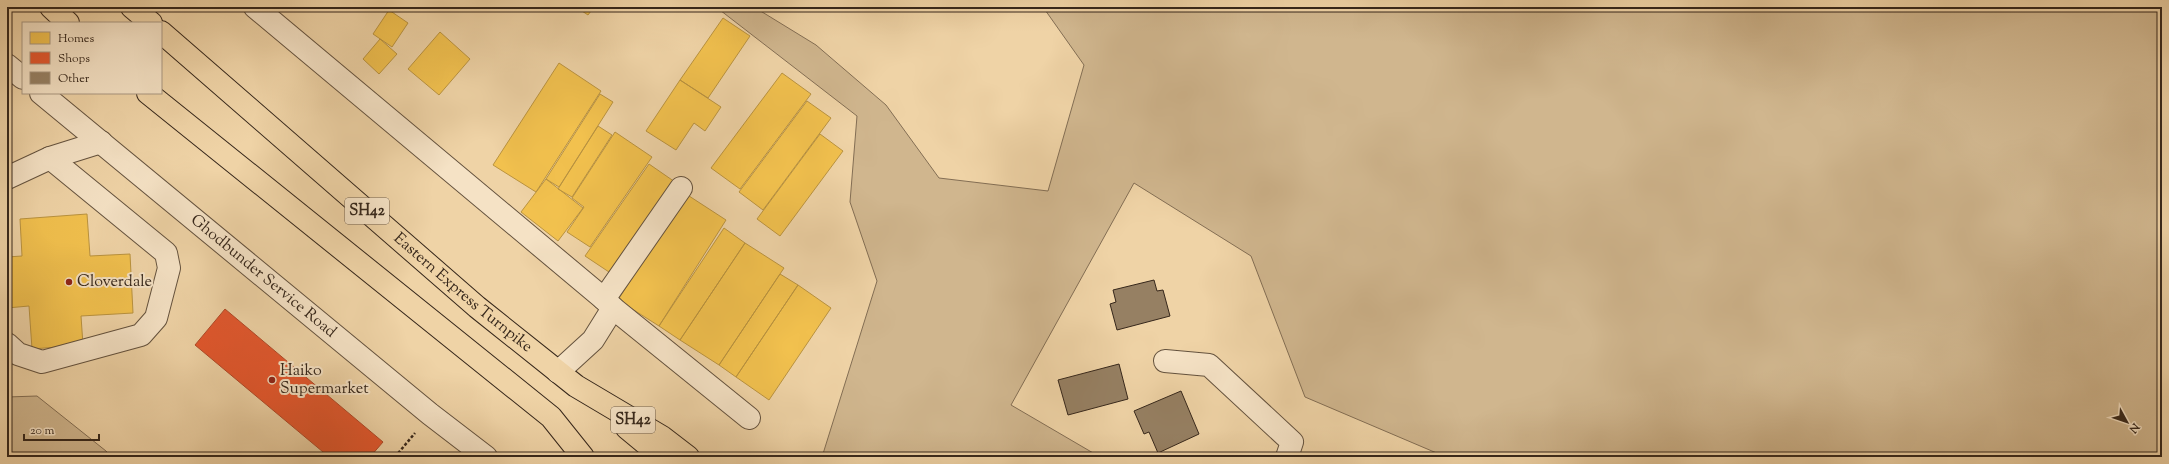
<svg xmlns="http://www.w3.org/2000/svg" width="2169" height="464" font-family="'Sorts Mill Goudy',serif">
<rect width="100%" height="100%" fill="#efd3a6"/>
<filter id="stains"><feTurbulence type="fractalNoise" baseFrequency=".005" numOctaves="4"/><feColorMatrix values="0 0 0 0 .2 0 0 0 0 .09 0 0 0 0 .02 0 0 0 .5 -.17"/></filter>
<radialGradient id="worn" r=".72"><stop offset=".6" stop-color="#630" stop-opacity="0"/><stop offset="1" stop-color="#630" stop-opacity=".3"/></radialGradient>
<path fill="#d0b68e" stroke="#836e54" d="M716 7H754L816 45 886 105 939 178 1048 191 1084 65 1043 7H2162V457H1446L1305 397 1251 256 1134 183 1011 405 1100 457H822L877 281 850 202 857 116Z
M37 396 106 451 112 457H7V397Z"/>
<path fill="#f2c14e" stroke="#ba933f" d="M576 7H594L588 15Z
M389 10 408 23 392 47 373 34Z
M723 18 750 36 708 98 680 80Z
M440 32 470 59 439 95 408 69Z
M380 39 397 54 379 74 363 59Z
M559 63 601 91 536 192 493 165Z
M782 73 811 94 740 189 711 168Z
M680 80 721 107 705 131 694 123 676 150 646 131Z
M600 94 613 102 559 187 546 179Z
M807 101 831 118 763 210 739 192Z
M598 126 612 135 572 197 558 189Z
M615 132 652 157 590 247 567 232 584 207 572 198Z
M820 134 843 151 780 236 757 219Z
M649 164 675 182 612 274 585 256Z
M546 179 583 208 558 241 521 212Z
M686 194 726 220 659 326 618 300Z
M87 214 90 256 130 254 133 313 81 316 83 345 32 349 29 306 7 308V257L22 256 20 219Z
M724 228 745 243 680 340 659 326Z
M745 243 784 268 719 365 680 340Z
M780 274 798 285 736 377 719 365Z
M798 285 831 308 769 400 736 377Z"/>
<path fill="#e4572e" stroke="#b04928" d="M225 309 383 442 370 457H329L195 345Z"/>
<path fill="#968063" stroke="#36271b" d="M1154 280 1157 291 1163 290 1170 316 1117 330 1110 304 1116 302 1113 290Z
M1119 364 1128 399 1068 415 1058 380Z
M1181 391 1199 434 1158 453 1149 432 1144 434 1134 411Z"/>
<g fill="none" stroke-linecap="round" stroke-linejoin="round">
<g stroke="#64523e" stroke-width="24">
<g id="minor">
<path d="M255 7 604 299 613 308 749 418"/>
<path d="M7 65 23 78"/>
<path id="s1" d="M41 93 430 414 486 457"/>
<path d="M7 178 50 158 101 142"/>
<path d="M604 299 681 188"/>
<path d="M7 344 18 354 42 362 141 335 156 318 169 268 166 253 50 158"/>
<path d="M1165 361 1209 365 1292 442 1287 457"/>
<path d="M558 372 593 340 613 308"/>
</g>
</g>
<g stroke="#36271b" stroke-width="24">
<g id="major">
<path d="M51 7 68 23"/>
<path d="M132 7 151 23"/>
<path id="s2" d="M161 32 477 307 576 386 662 437 688 457"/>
<path d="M148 93 551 417 583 457"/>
<path d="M627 428 662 457"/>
</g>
</g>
<path stroke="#36271b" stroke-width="2.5" stroke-dasharray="3 2" stroke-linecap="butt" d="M395 457 415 433"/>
<use href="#minor" stroke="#f5e2c5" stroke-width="22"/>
<use href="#major" stroke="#efd3a6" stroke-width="22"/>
</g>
<g fill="#8f2418" stroke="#f5e2c5" stroke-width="1.5">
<circle cx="69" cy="282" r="4"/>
<circle cx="272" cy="380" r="4"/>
</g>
<g text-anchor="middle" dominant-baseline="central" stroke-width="4" stroke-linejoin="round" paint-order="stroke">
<g fill="#f5e2c5" stroke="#6f5f4e" stroke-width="1">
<rect x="345" y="198" width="44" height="26" rx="3"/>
<rect x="611" y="407" width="44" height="26" rx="3"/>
</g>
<g font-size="15" font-weight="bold" fill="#36271b">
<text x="367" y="211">SH42</text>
<text x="633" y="420">SH42</text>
</g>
<g font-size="16" fill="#36271b" stroke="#f5e2c5">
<text stroke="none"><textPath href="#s1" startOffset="288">Ghodbunder Service Road</textPath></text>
<text stroke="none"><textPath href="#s2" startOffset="399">Eastern Express Turnpike</textPath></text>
</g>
<g font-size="16" fill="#36271b" stroke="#f5e2c5" text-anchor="start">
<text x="77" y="282">Cloverdale</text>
<text x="280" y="371">Haiko<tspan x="280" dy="18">Supermarket</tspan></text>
</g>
</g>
<rect width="2169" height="464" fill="none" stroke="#efd3a6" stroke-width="24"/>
<rect x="8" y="8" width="2153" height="448" fill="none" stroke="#36271b" stroke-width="2"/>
<rect x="12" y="12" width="2145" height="440" fill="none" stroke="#36271b"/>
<rect x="22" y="22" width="140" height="72" fill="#f5e2c5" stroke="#a99781"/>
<rect x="30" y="32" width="20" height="12" fill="#f2c14e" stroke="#a99781"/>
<text x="58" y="42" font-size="12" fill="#36271b">Homes</text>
<rect x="30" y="52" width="20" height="12" fill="#e4572e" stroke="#a99781"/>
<text x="58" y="62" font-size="12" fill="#36271b">Shops</text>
<rect x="30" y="72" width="20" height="12" fill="#968063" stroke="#a99781"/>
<text x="58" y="82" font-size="12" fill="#36271b">Other</text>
<g transform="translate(2127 422) rotate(130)" stroke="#f5e2c5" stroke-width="3" paint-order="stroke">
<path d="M0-3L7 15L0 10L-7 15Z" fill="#36271b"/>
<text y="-6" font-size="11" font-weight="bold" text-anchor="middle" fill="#36271b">N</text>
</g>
<path d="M24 434v6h75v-6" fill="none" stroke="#36271b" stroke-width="2"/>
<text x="30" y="434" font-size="12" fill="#36271b" stroke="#f5e2c5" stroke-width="3" paint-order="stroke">20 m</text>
<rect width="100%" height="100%" filter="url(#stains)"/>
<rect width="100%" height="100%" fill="url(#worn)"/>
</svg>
